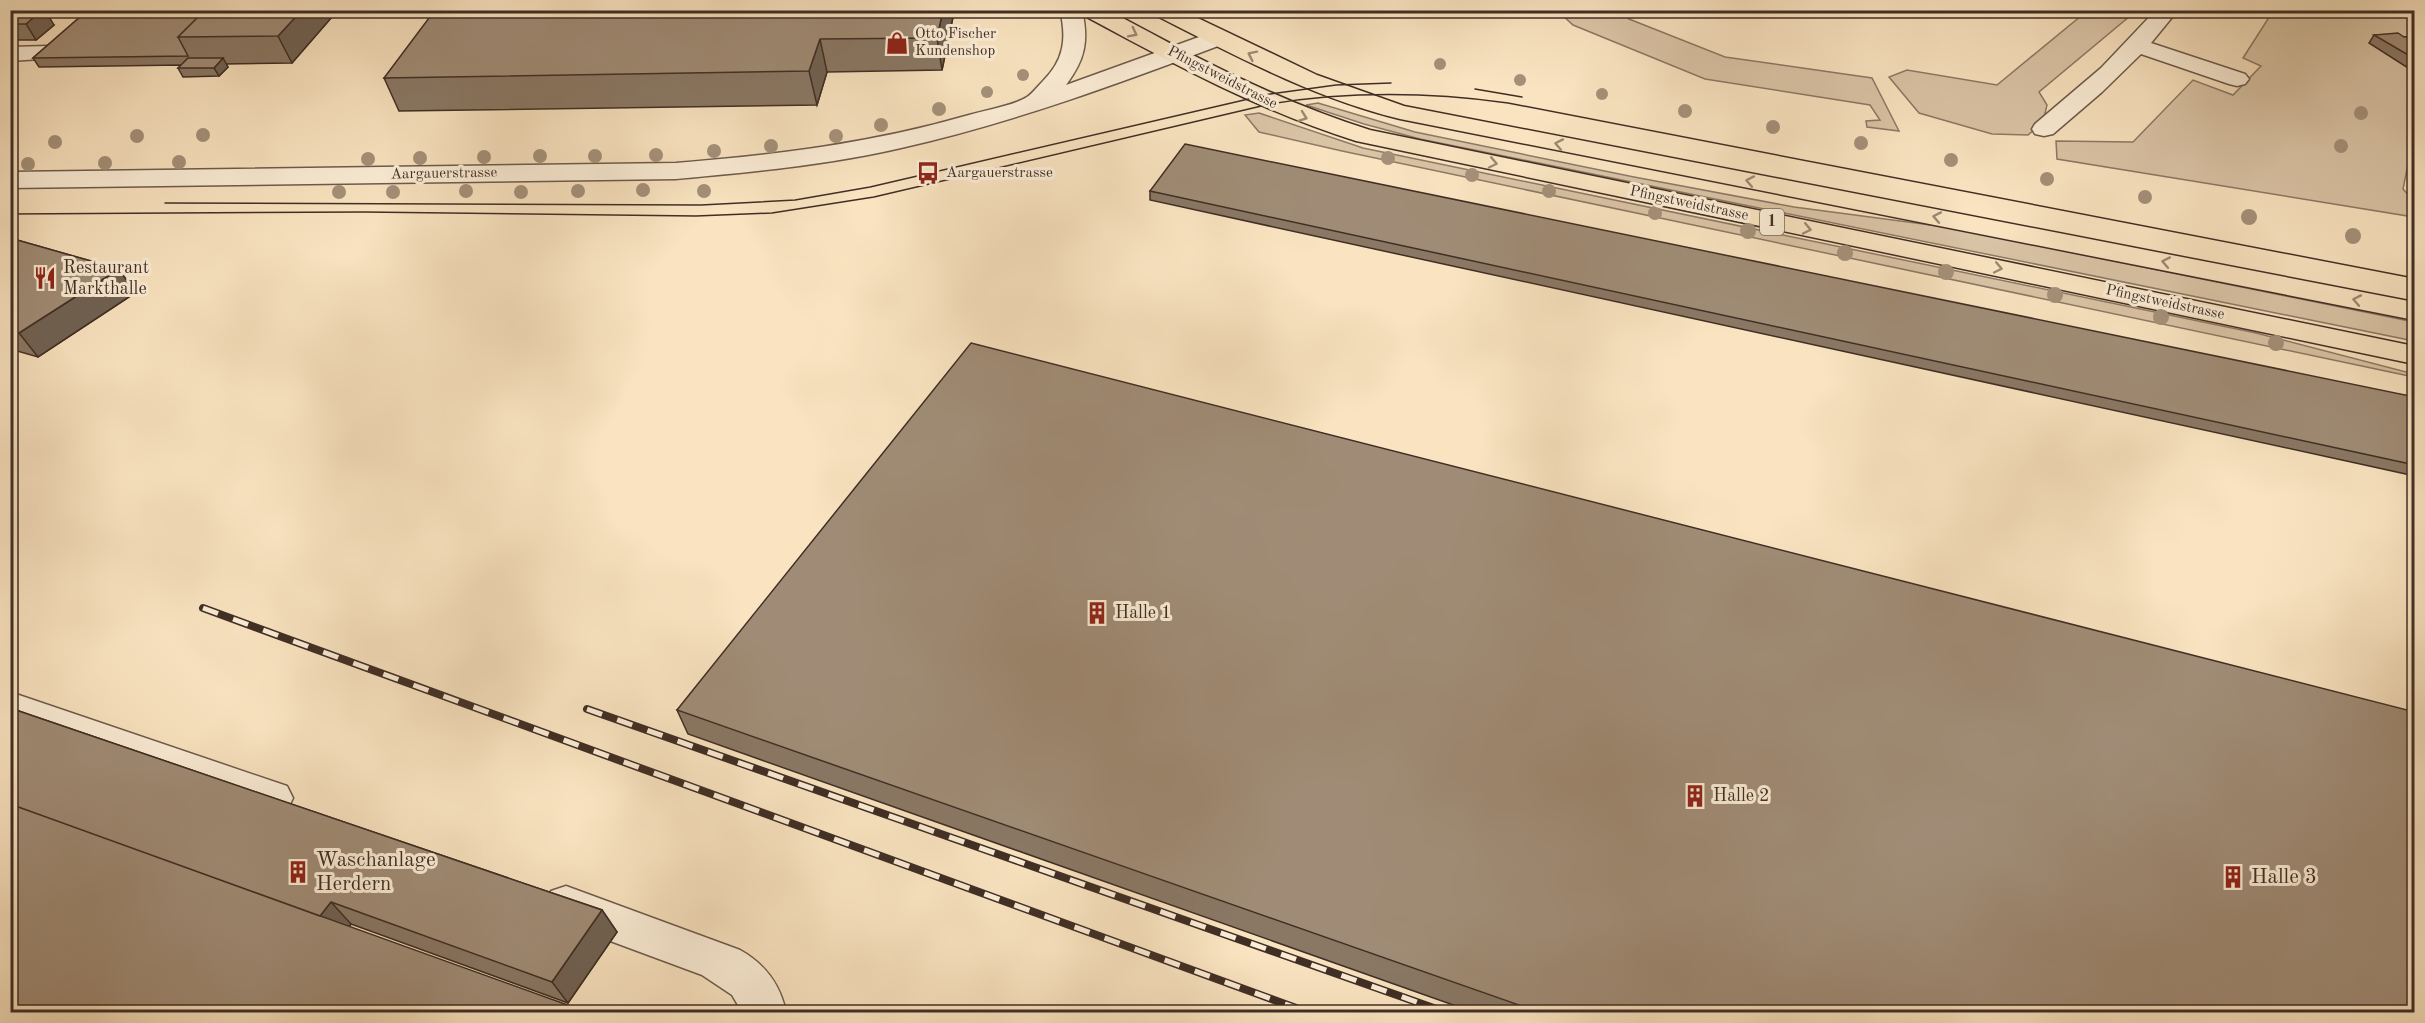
<svg xmlns="http://www.w3.org/2000/svg" width="2425" height="1023" font-family="'Old Standard TT',serif">
<rect width="100%" height="100%" fill="#f9e3c0"/>
<filter id="stains"><feTurbulence type="fractalNoise" baseFrequency=".00333" numOctaves="4"/><feColorMatrix values="0 0 0 0 .2 0 0 0 0 .09 0 0 0 0 .02 0 0 0 .5 -.17"/></filter>
<radialGradient id="worn" r=".72"><stop offset=".6" stop-color="#630" stop-opacity="0"/><stop offset="1" stop-color="#630" stop-opacity=".3"/></radialGradient>
<path fill="#dac4a6" stroke="#8d7966" stroke-width="1.5" d="M1558 11H1618L1629 19 1725 57 1872 78 1899 131 1867 127 1866 121 1880 120 1870 105 1705 79 1573 25Z
M2087 11H2136L2039 92 2047 105 2043 122 2028 135 1992 134 1919 113 1889 77 1907 70 1997 85Z
M2273 11H2414V134L2403 189 2414 201V217L2057 159 2056 141 2133 142 2193 80 2233 95 2261 66 2243 58Z
M1318 103 1415 132 1634 177 1794 207 1946 227 2414 322V341L1420 139 1364 124 1306 105Z
M1259 113 1363 148 2256 333 2414 374V377L1342 151 1259 132 1245 115Z"/>
<g fill="none" stroke-linecap="round" stroke-linejoin="round">
<g stroke="#6e5b4c" stroke-width="3">
<path id="minor" d="M1060 10H1082C1089 41 1085 60 1066 85L1210 33 1218 31 1226 33 1229 38 1226 43C1120 83 1012 123 901 148 828 165 751 172 676 179L10 188V172L676 163C776 155 873 143 969 115 985 110 1013 106 1027 97 1032 94 1038 86 1043 81 1064 60 1067 39 1060 10Z
M2156 10H2178L2151 43 2245 74 2249 79 2245 84 2237 86 2229 84 2141 54 2102 92 2053 134 2044 136 2035 134 2032 129 2035 124 2101 68Z
M48 46 56 48 59 53 56 58 10 61V47Z
M10 692 287 786 293 798 287 810 273 815 10 723Z
M566 886 740 950C765 964 780 984 786 1012H742L732 995 702 975 551 919 545 905 551 891Z"/>
</g>
<g stroke="#402e25" stroke-width="3">
<path id="major" d="M1081 10H1108C1193 56 1277 101 1370 130L2414 346V364L1356 141C1260 111 1172 63 1083 15Z
M1153 10H1181L1317 75 1404 106 2414 302V320L1400 119C1314 98 1234 55 1155 15Z"/>
</g>
<use href="#minor" fill="#fbedd6" fill-rule="evenodd"/>
<use href="#major" fill="#f9e3c0" fill-rule="evenodd"/>
<path stroke="#402e25" stroke-width="1.5" d="M1475 89 1522 97
M165 203 701 205 795 200 870 187 1270 94 1336 85 1391 83
M10 214 364 212 696 216 772 213 874 197 1270 104C1350 91 1428 92 1508 103L2414 278"/>
<g stroke="#402e25" stroke-width="8">
<path id="rail" d="M203 608 1307 1012
M587 709 1445 1012"/>
</g>
<use href="#rail" stroke="#fbedd6" stroke-width="5" stroke-dasharray="16" stroke-linecap="butt"/>
</g>
<g fill="#a49079">
<circle cx="1440" cy="64" r="6"/>
<circle cx="1023" cy="75" r="6"/>
<circle cx="1520" cy="80" r="6"/>
<circle cx="987" cy="92" r="6"/>
<circle cx="1602" cy="94" r="6"/>
<circle cx="939" cy="109" r="7"/>
<circle cx="1685" cy="111" r="7"/>
<circle cx="2361" cy="113" r="7"/>
<circle cx="881" cy="125" r="7"/>
<circle cx="1773" cy="127" r="7"/>
<circle cx="203" cy="135" r="7"/>
<circle cx="137" cy="136" r="7"/>
<circle cx="836" cy="136" r="7"/>
<circle cx="55" cy="142" r="7"/>
<circle cx="1861" cy="143" r="7"/>
<circle cx="771" cy="146" r="7"/>
<circle cx="2341" cy="146" r="7"/>
<circle cx="714" cy="151" r="7"/>
<circle cx="656" cy="155" r="7"/>
<circle cx="540" cy="156" r="7"/>
<circle cx="595" cy="156" r="7"/>
<circle cx="484" cy="157" r="7"/>
<circle cx="420" cy="158" r="7"/>
<circle cx="1388" cy="158" r="7"/>
<circle cx="368" cy="159" r="7"/>
<circle cx="1951" cy="160" r="7"/>
<circle cx="179" cy="162" r="7"/>
<circle cx="105" cy="163" r="7"/>
<circle cx="28" cy="164" r="7"/>
<circle cx="1472" cy="175" r="7"/>
<circle cx="2047" cy="179" r="7"/>
<circle cx="643" cy="190" r="7"/>
<circle cx="466" cy="191" r="7"/>
<circle cx="578" cy="191" r="7"/>
<circle cx="704" cy="191" r="7"/>
<circle cx="1549" cy="191" r="7"/>
<circle cx="339" cy="192" r="7"/>
<circle cx="393" cy="192" r="7"/>
<circle cx="521" cy="192" r="7"/>
<circle cx="2145" cy="197" r="7"/>
<circle cx="1655" cy="213" r="7"/>
<circle cx="2249" cy="217" r="8"/>
<circle cx="1748" cy="231" r="8"/>
<circle cx="2353" cy="236" r="8"/>
<circle cx="1845" cy="253" r="8"/>
<circle cx="1946" cy="272" r="8"/>
<circle cx="2055" cy="295" r="8"/>
<circle cx="2161" cy="317" r="8"/>
<circle cx="2276" cy="343" r="8"/>
</g>
<path fill="#8a7865" stroke="#402e25" stroke-width="1.5" d="M10 10 54 25 36 40H10Z
M88 10H338L292 63 226 64 228 67 219 76 183 77 178 68 182 65 39 67 33 58Z
M953 17 942 70 827 72 817 105 399 111 384 78Z
M2374 35 2404 37 2415 36V67L2408 68 2369 43Z
M1150 191 2415 397V476L1150 200Z
M10 238 119 269 135 293 38 357 10 349Z
M10 708 602 910 617 932 568 1003 351 924 350 926 10 1012Z
M677 710 2415 1012H1473L688 734Z"/>
<path fill="#706253" stroke="#402e25" stroke-width="1.5" d="M42 10H45L54 25 36 40 26 24Z
M302 10H338L292 63 278 36Z
M943 10H952L953 17 942 70 937 38Z
M820 39 827 72 817 105 809 71Z
M223 58 228 67 219 76 214 68Z
M2413 59H2415V67L2408 68Z
M119 269 135 293 38 357 19 333Z
M331 902 351 924 339 940 318 918Z
M602 910 617 932 568 1003 552 982Z"/>
<path fill="#a08c76" stroke="#402e25" stroke-width="1.5" d="M10 10H42L26 24H10Z
M88 10H174L176 11 205 10 178 37 188 56 33 58Z
M205 10H302L278 36 178 37Z
M435 10H943L937 38 820 39 809 71 384 78Z
M2398 33 2404 37 2415 36V59L2374 35Z
M188 58H223L214 68H178Z
M1185 144 2415 397V465L1150 191Z
M10 238 119 269 19 333 10 330Z
M971 343 2415 712V1012H1539L677 710Z
M10 708 602 910 552 982 331 902 320 916 10 804Z
M10 804 587 1012H10Z"/>
<defs><path id="oneway-chevron" d="M-2-3.5L2.5 0L-2 3.5" fill="none" stroke-width="1.6" stroke-linecap="round" stroke-linejoin="round" transform="scale(1.5)"/></defs>
<g stroke="#9c8872">
<use href="#oneway-chevron" transform="translate(1133 33) rotate(27)"/>
<use href="#oneway-chevron" transform="translate(1252 55) rotate(-154)"/>
<use href="#oneway-chevron" transform="translate(1303 117) rotate(20)"/>
<use href="#oneway-chevron" transform="translate(1559 144) rotate(-169)"/>
<use href="#oneway-chevron" transform="translate(1493 163) rotate(12)"/>
<use href="#oneway-chevron" transform="translate(1750 181) rotate(-169)"/>
<use href="#oneway-chevron" transform="translate(1937 217) rotate(-169)"/>
<use href="#oneway-chevron" transform="translate(1807 229) rotate(12)"/>
<use href="#oneway-chevron" transform="translate(2166 262) rotate(-169)"/>
<use href="#oneway-chevron" transform="translate(1998 268) rotate(12)"/>
<use href="#oneway-chevron" transform="translate(2357 300) rotate(-169)"/>
</g>
<defs>
<g id="shop-bare" transform="scale(1.8)"><path d="M-5-2.5h2.3a2.7 3.5 0 0 1 5.4 0H5L5.5 6h-11ZM-1.5-2.5h3a1.5 2.3 0 0 0-3 0Z" fill="#8f2418" stroke="#fbedd6" stroke-width="2.5" paint-order="stroke"/></g>
<g id="bus-bare" transform="scale(1.8)"><path d="M-5-6H5V4H4V6H2V4H-2V6H-4V4H-5ZM-3.5-4V0h7V-4ZM-3.5 1.2v1.5H-2V1.2ZM2 1.2v1.5H3.5V1.2Z" fill="#8f2418" stroke="#fbedd6" stroke-width="2.5" paint-order="stroke"/></g>
<g id="restaurant-bare" transform="scale(1.8)"><path d="M-5-6h1v4h1v-4h1v4h1v-4h1v5L-1.5 .5V6h-2V.5L-5-1ZM5-6V6H3V1.5H1.5Q1.5-4 5-6Z" fill="#8f2418" stroke="#fbedd6" stroke-width="2.5" paint-order="stroke"/></g>
<g id="building-bare" transform="scale(1.8)"><path d="M-4-6H4V6H1V3H-1V6H-4ZM-2.5-4.3h1.7v1.8h-1.7ZM.8-4.3h1.7v1.8H.8ZM-2.5-1h1.7V.8h-1.7ZM.8-1h1.7V.8H.8Z" fill="#8f2418" stroke="#fbedd6" stroke-width="2.5" paint-order="stroke"/></g>
</defs>
<g fill-rule="evenodd">
<use href="#shop-bare" x="897" y="43"/>
<use href="#bus-bare" x="928" y="173"/>
<use href="#restaurant-bare" x="45" y="278"/>
<use href="#building-bare" x="1097" y="613"/>
<use href="#building-bare" x="1695" y="796"/>
<use href="#building-bare" x="298" y="872"/>
<use href="#building-bare" x="2233" y="877"/>
</g>
<g text-anchor="middle" dominant-baseline="central" stroke-width="6" stroke-linejoin="round" paint-order="stroke">
<g font-size="15" fill="#402e25" stroke="#fbedd6" text-anchor="start">
<text x="915" y="34">Otto Fischer<tspan x="915" dy="17">Kundenshop</tspan></text>
<text x="946" y="173">Aargauerstrasse</text>
</g>
<g font-size="15" fill="#402e25" stroke="#fbedd6">
<text transform="translate(1222 78) rotate(27)">Pfingstweidstrasse</text>
<text transform="translate(444 174) rotate(-1)">Aargauerstrasse</text>
<text transform="translate(1689 204) rotate(12)">Pfingstweidstrasse</text>
<text transform="translate(2165 303) rotate(12)">Pfingstweidstrasse</text>
</g>
<rect fill="#fbedd6" stroke="#78675a" stroke-width="1.5" x="1760" y="209" width="24" height="26" rx="4.5"/>
<g font-size="16" font-weight="bold" fill="#402e25">
<text x="1772" y="222">1</text>
</g>
<g font-size="18" fill="#402e25" stroke="#fbedd6" text-anchor="start">
<text x="63" y="268">Restaurant<tspan x="63" dy="21">Markthalle</tspan></text>
<text x="1115" y="613">Halle 1</text>
<text x="1713" y="796">Halle 2</text>
</g>
<g font-size="21" fill="#402e25" stroke="#fbedd6" text-anchor="start">
<text x="316" y="860">Waschanlage<tspan x="316" dy="24">Herdern</tspan></text>
<text x="2251" y="877">Halle 3</text>
</g>
</g>
<rect width="2425" height="1023" fill="none" stroke="#f9e3c0" stroke-width="36"/>
<rect x="12" y="12" width="2401" height="999" fill="none" stroke="#402e25" stroke-width="3"/>
<rect x="18" y="18" width="2389" height="987" fill="none" stroke="#402e25" stroke-width="1.5"/>
<rect width="100%" height="100%" filter="url(#stains)"/>
<rect width="100%" height="100%" fill="url(#worn)"/>
</svg>
